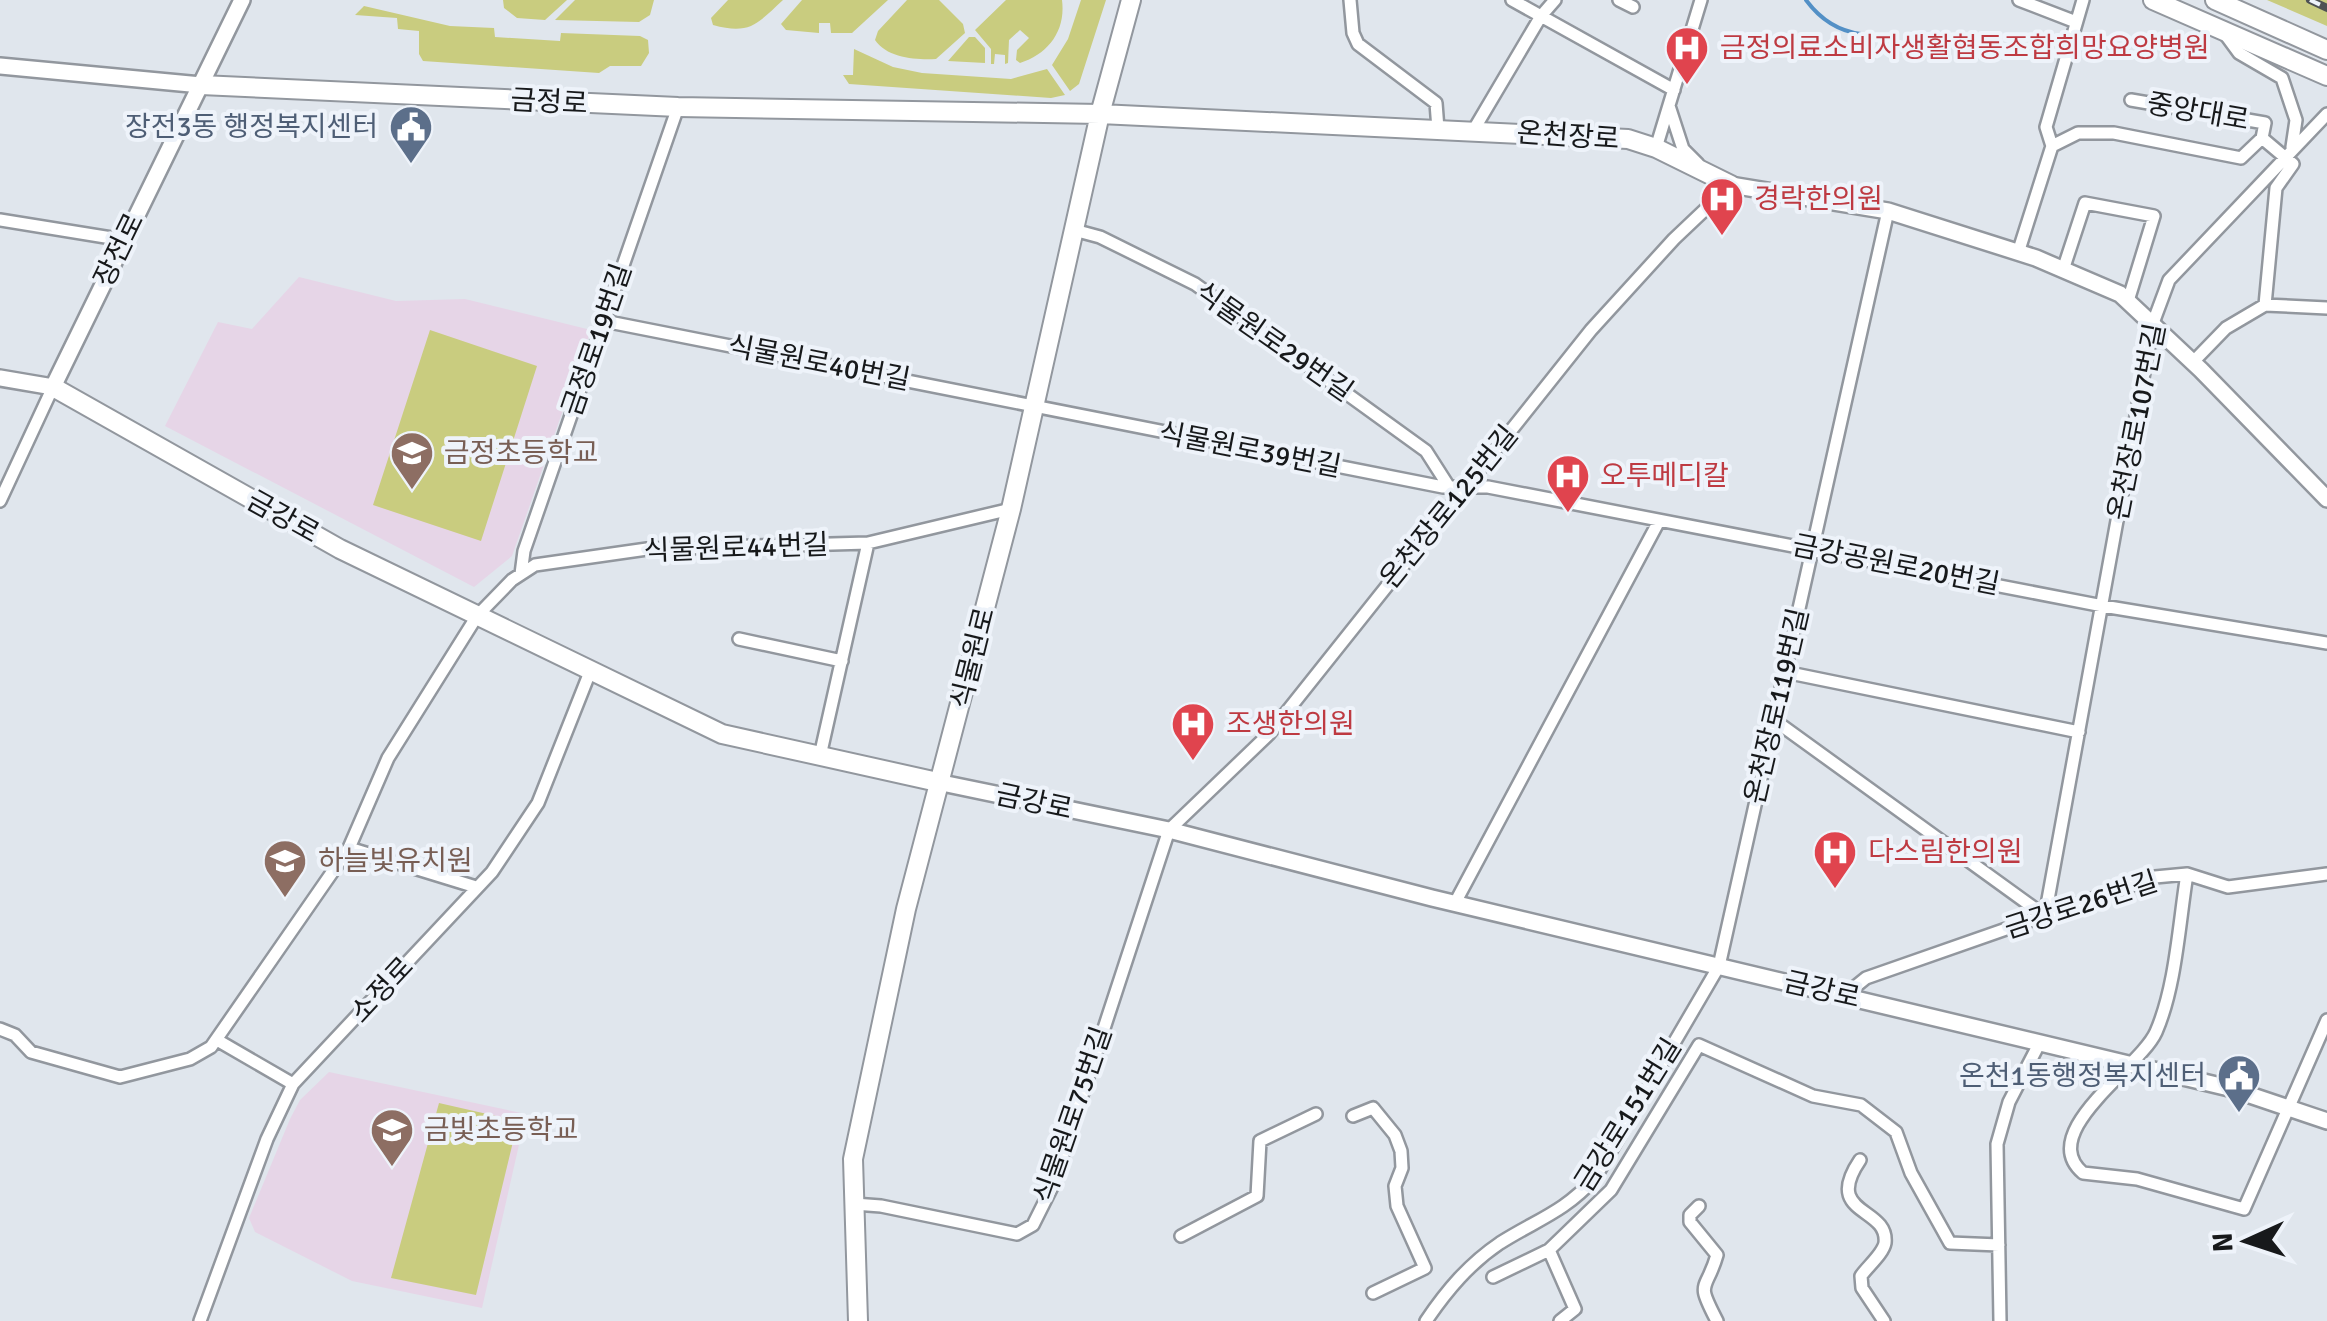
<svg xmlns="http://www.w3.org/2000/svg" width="2327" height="1321" font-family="Signika,'Noto Sans KR',sans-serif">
<rect width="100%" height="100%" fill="#e0e6ed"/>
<path fill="#e6d5e7" d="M299 277 396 301 465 299 591 330 512 556 474 587 165 426 218 322 252 329Z
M329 1072 526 1114 482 1308 352 1281 255 1232 249 1218 290 1119 300 1100Z"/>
<path fill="#c9cc7f" d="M503 0H567L545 20 517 18 504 8Z
M575 0H654L650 15 639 22 555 20Z
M728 0H783C757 24 750 35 713 25L711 18Z
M802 0H888L852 33H831L830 23H819V33L786 30 781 24Z
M907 0H939L963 24 965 33 936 59C916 60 887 58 875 40L878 31Z
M1006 0H1062C1066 31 1048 54 1020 63L1016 60 1017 50 1029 38 1020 30 1009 40 1008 63 1005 64V55L995 54 994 64H991V49L975 30Z
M1081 0H1106L1079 84 1070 91 1052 65 1068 39Z
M2267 0H2327V26Z
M364 6 450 26 494 28 495 37 560 41 561 33 640 36 648 40 649 53 641 66H610L599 73 423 61 419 54V31L398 29 397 18 355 15Z
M969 37H975L985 48V63L948 61Z
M854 49 893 67 922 73 1011 79 1047 69 1065 95 1051 98 849 84 843 75H853Z
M430 330 537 366 481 541 373 505Z
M439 1103 518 1121 476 1295 391 1278Z"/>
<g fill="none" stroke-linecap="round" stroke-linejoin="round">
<path stroke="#5390c6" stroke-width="4" d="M1806 0C1820 19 1838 31 1861 34L1877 54"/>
<g stroke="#92979e" stroke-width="16">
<path id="minor" d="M1350 0 1353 33 1358 44 1436 103 1438 129
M1512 0 1674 90
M1619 0 1633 7
M2019 0 2076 22
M2225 34 2239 53 2282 78 2296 120 2292 147
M2131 100 2265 123 2262 138
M1669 106 1683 149 1698 164
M1473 131 1541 16 1555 0
M2052 146 2046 127 2083 0
M1656 148 1701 0
M0 220 124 240
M1074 230 1100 237 1195 284 1426 451 1449 487
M2018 253 2052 146 2078 133H2114L2241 158 2262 138 2293 164 2276 188 2265 305 2226 328 2193 362
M2063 270 2085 203 2154 216 2128 301
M2265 305 2327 308
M604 321 1443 487H1488L2103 606 2327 643
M0 501 53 387
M521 574 524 551 678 107
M739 639 842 661
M1785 672 2079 732
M1774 720 2045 916 2153 323 2169 280 2327 114
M820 756 868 543
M349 848 476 887
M2187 874C2179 923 2176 986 2156 1032 2140 1068 2035 1132 2083 1173L2137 1179 2244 1209 2327 1020
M1455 903 1659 521
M1845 995 1866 978 2155 877 2187 874 2228 887 2327 874
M0 1029 15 1035 31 1052 120 1077 190 1059 211 1047 349 848 388 758 477 616 512 580 535 565 647 549 868 543 1011 509
M217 1040 293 1084
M1353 1116 1373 1108 1395 1135 1401 1151 1402 1168 1395 1186 1397 1206 1425 1268 1373 1293
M1860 1160C1822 1216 1889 1206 1885 1243 1883 1254 1867 1267 1861 1276L1862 1288 1884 1321
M854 1204 881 1206 1017 1234 1033 1225 1052 1187 1169 830 1269 734 1591 330 1674 239 1731 185
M1699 1206 1690 1215V1222L1717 1255C1706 1293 1695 1279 1717 1321
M1181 1236 1257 1196 1260 1141 1316 1114
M1549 1250 1575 1309 1560 1321
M1493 1277 1549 1250 1611 1190 1699 1045 1813 1096 1861 1105 1896 1132 1911 1173 1950 1243 1999 1245
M200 1321 267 1139 293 1084 492 872 538 803 590 672
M1426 1321C1447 1290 1469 1264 1500 1243 1538 1219 1563 1213 1595 1178L1719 966 1888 211
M2000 1321 1997 1144 2009 1102 2040 1042"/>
</g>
<g stroke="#92979e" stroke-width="20">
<path id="tertiary" d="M0 66 201 85
M1731 185 1888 211 2036 258 2120 294 2201 370 2327 499
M0 378 53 387 242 0
M942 783 1169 830 1432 898 2229 1088 2327 1121"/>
</g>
<g stroke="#92979e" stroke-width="22">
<path id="secondary" d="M201 85 678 107 1100 114 1628 139 1656 148 1731 185
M53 387 340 549 722 734 942 783
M858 1321 853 1159 906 909 1011 509 1100 114 1131 0"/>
</g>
<g stroke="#92979e" stroke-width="22">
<path id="primary" d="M2153 0 2327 76
M2215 0 2327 50"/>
</g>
<use href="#minor" stroke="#fff" stroke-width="11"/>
<use href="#tertiary" stroke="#fff" stroke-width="15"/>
<use href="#secondary" stroke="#fff" stroke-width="18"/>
<use href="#primary" stroke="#fff" stroke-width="18"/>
<g stroke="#4d5154" stroke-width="8">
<path id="rail" d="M2310 0 2327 8"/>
</g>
<use href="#rail" stroke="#eef3fa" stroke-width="4" stroke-dasharray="11" stroke-linecap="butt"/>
</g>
<defs>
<g id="hospital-pin" transform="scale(2.25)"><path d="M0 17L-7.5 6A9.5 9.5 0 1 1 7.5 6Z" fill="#e0444e" stroke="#eef3fa"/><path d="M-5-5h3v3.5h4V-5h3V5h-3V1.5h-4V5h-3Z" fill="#fff"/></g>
<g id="civic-pin" transform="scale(2.25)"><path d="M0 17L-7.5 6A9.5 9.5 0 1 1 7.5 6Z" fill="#5c6f8a" stroke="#eef3fa"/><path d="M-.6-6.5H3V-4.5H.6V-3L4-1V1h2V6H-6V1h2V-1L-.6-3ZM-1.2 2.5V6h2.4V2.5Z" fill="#fff"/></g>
<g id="school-pin" transform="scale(2.25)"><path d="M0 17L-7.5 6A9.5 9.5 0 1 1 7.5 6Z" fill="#8d6e63" stroke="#eef3fa"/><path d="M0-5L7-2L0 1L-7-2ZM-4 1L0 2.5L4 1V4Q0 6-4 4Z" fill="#fff"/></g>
</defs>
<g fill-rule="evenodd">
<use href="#hospital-pin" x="1687" y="48"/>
<use href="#civic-pin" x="411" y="127"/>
<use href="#hospital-pin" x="1722" y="199"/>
<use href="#school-pin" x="412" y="453"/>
<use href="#hospital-pin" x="1568" y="476"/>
<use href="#hospital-pin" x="1193" y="724"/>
<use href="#hospital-pin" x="1835" y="852"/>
<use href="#school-pin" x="285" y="861"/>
<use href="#civic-pin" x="2239" y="1076"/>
<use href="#school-pin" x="392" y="1130"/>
</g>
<g text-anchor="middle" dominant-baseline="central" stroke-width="8" stroke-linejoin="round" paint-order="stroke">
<g font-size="28" fill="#be3a42" stroke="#eef3fa" text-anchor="start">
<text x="1720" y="48">금정의료소비자생활협동조합희망요양병원</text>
<text x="1754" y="199">경락한의원</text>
<text x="1600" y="476">오투메디칼</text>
<text x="1226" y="724">조생한의원</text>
<text x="1868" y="852">다스림한의원</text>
</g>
<g font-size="28" fill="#17191b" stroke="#eef3fa">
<text transform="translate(549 102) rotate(3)">금정로</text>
<text transform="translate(2198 112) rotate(10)">중앙대로</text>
<text transform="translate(1568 136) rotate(4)">온천장로</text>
<text transform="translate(119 250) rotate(-64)">장전로</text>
<text transform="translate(597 340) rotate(-71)">금정로19번길</text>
<text transform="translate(1274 342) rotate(35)">식물원로29번길</text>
<text transform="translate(819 363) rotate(11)">식물원로40번길</text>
<text transform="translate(2137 422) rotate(-79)">온천장로107번길</text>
<text transform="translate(1250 450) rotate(11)">식물원로39번길</text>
<text transform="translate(1449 507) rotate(-51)">온천장로125번길</text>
<text transform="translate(283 517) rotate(29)">금강로</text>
<text transform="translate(736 548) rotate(-2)">식물원로44번길</text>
<text transform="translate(1896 565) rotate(11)">금강공원로20번길</text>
<text transform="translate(973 658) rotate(-76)">식물원로</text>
<text transform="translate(1777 706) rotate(-77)">온천장로119번길</text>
<text transform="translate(1034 802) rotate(12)">금강로</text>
<text transform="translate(2081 905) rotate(-18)">금강로26번길</text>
<text transform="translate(382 990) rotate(-47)">소정로</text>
<text transform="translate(1822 990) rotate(13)">금강로</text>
<text transform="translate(1073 1115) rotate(-71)">식물원로75번길</text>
<text transform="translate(1628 1115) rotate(-58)">금강로151번길</text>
</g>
<g font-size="28" fill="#4e5e75" stroke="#eef3fa" text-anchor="end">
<text x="378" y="127">장전3동 행정복지센터</text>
<text x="2206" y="1076">온천1동행정복지센터</text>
</g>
<g font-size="28" fill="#785e54" stroke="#eef3fa" text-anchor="start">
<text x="444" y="453">금정초등학교</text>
<text x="318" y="861">하늘빛유치원</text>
<text x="424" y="1130">금빛초등학교</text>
</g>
</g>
<g transform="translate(2247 1241) rotate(267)" stroke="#eef3fa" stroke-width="8" paint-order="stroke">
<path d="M0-8L18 38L0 25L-18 38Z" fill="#17191b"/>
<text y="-15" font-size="28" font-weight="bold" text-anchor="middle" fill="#17191b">N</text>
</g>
</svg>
